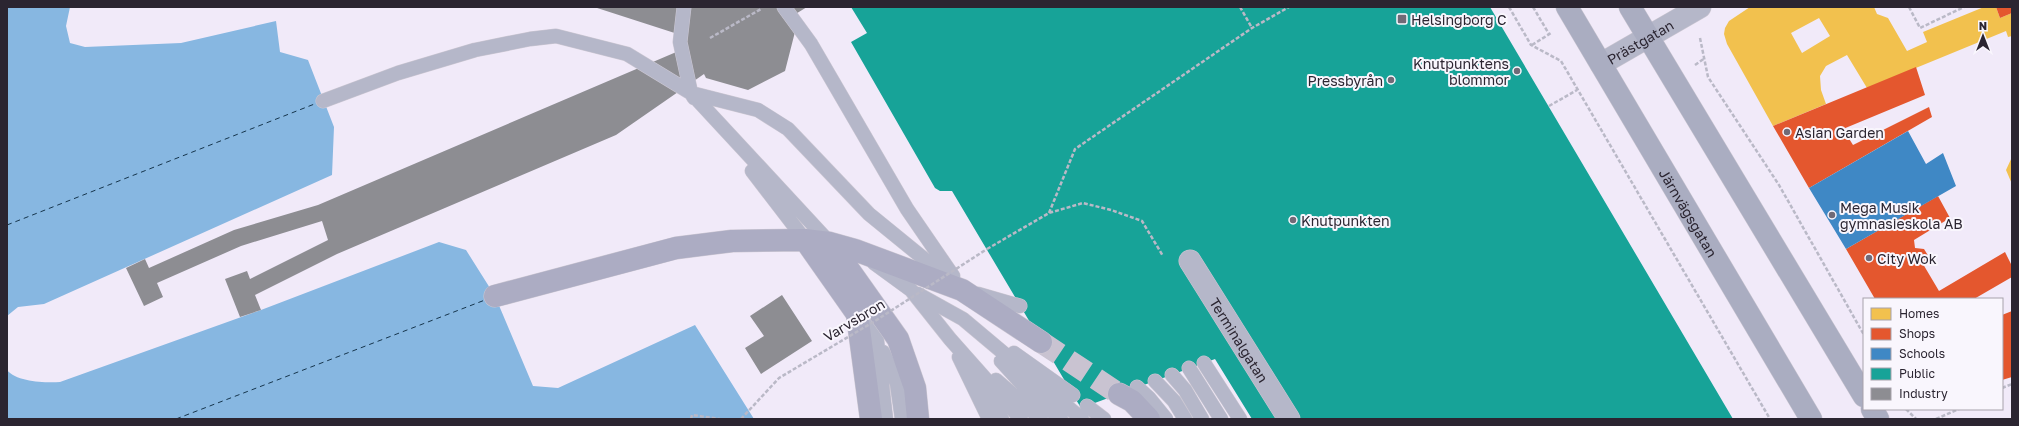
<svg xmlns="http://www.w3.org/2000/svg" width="2019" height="426" font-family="'Golos Text',sans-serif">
<rect width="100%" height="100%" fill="#f1eaf9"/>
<path fill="#87b7e1" d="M7 7H70L66 26 70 43 85 47 181 43 276 21 280 52 308 60 334 127 332 175 44 304 18 307 7 316Z
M439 242 466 250 495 296 533 386 558 388 695 325 754 419H7V370C16 382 46 383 60 382L261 310Z"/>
<path fill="#f2c14e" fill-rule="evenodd" d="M1750 7H1874L1877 14 1888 18 1907 51 1927 42 1923 32 1984 7H1996L2000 18 2012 13V36L2008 37 2006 31 1867 88 1847 55 1826 66 1820 76 1821 90 1826 104 1773 126 1727 44 1724 34 1725 28 1729 21ZM1819 18 1830 36 1802 53 1791 33Z
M2012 157V184L2006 170Z"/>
<path fill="#e4572e" d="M1996 7H2012V13L2000 18Z
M1916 67 1925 95 1843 129 1853 145 1929 107 1932 117 1809 188 1773 126Z
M1938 196 1950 218 1914 240 1915 248 1924 249 1929 257 1923 264 1939 291 2005 252 2012 266V277L1974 299H1875L1846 249Z
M2012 311V377L2002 380V315Z"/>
<path fill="#3f88c5" d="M1908 131 1926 164 1943 153 1956 186 1846 249 1809 188Z"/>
<path fill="#17a398" d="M851 7H1490L1733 419H1252L1215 359 1081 408 952 191H940L935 188 851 42 867 33Z"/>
<path fill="#8d8d92" d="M594 7H807L789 18 796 28 785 71 748 90 706 78 704 74 616 135 337 254 255 295 261 310 240 317 225 279 247 271 250 279 328 240 322 221 241 246 157 283 163 297 144 306 126 268 145 259 149 268 234 230 318 205 688 47 686 43 687 37Z
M782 295 812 341 761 374 745 348 764 336 750 316Z"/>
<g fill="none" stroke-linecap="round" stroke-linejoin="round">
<path stroke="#16354c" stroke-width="1" stroke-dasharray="5 4" stroke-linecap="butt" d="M7 225 317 103
M176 419 485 300"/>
<path stroke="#c9c3d1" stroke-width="22" stroke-dasharray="22 11" stroke-linecap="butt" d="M1041 342 1119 394"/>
<g stroke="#cdc8d3" stroke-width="15">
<path id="service" d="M684 7 680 42 691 93 694 98
M784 7 811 44 907 209 953 276
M691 93 758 110 788 129 869 214 950 280
M323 101 398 73 475 50 530 39 556 36 627 54 691 93 830 243
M752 171 805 240
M874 263 911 290 950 339 1021 419
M918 294 963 319 1082 419
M978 294 1020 306
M859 316 877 341 886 419
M883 352 897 384 902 419
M1014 353 1073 395
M959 357 989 419
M1001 361 1032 395 1061 419
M1204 363 1240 419
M1189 368 1221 419
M1172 375 1185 390 1202 419
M996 380 1041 419
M977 381 1002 419
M1155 381 1174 401 1185 419
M1137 387 1149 398 1166 419
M1087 406 1104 419"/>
</g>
<g stroke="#cdc8d3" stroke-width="23">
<g id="minor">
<path id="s1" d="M1601 64 1700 7"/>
<path id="s2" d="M1190 261 1289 419"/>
</g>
</g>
<g stroke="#cdc8d3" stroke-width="23">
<g id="secondary">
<path id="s3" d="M1567 7 1811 419"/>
<path d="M1630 7 1864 396"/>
<path d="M1872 409 1878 419"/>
</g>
</g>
<g stroke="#cdc8d3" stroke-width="23">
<path id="trunk" d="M805 240 857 314 871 419
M830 243 898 339 915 388 918 419
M495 296 676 248 732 241 805 240 830 243 855 250 962 290 1041 342
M1119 394 1132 401 1149 419"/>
</g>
<path stroke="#bab9c7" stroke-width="2.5" stroke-dasharray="4 2" stroke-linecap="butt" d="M1240 7 1252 28
M1509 7 1531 45 1561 61 1770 419
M1533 7 1549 34
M1909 7 1920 28 1964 7
M710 38 761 9
M1700 38 1708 77 1779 185 1864 335
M1532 45 1551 33
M1695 65 1705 58
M1549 106 1577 90
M1049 213 1075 149 1252 28 1289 7
M987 249 1049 213 1083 203 1111 210 1142 221 1163 256
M2002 388 2012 384
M1906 409 1916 419
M691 419 692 415 720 419
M1936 419 1959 409"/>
<use href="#service" stroke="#b5b7c9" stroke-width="14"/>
<use href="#minor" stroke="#b5b7c9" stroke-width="22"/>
<use href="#secondary" stroke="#aaadc1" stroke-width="22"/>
<use href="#trunk" stroke="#acacc3" stroke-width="22"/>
<path stroke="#bab9c7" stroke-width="2.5" stroke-dasharray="4 2" stroke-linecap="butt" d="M741 419 779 378 875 321 987 249"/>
</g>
<g fill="#706a77" stroke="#f9f6fd" stroke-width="1.5">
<rect x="1397" y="14" width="10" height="10" rx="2"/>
<circle cx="1517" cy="71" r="4"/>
<circle cx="1391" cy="80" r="4"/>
<circle cx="1787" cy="132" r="4"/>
<circle cx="1832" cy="215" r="4"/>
<circle cx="1293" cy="220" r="4"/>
<circle cx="1869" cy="258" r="4"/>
</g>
<g text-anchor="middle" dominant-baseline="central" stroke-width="4" stroke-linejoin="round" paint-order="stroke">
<g font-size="14" fill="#2b2531" stroke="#f9f6fd" text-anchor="start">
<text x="1411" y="19">Helsingborg C</text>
<text x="1509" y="63" text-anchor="end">Knutpunktens<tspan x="1509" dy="16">blommor</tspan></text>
<text x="1383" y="80" text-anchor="end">Pressbyrån</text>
<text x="1795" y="132">Asian Garden</text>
<text x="1840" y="207">Mega Musik<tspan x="1840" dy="16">gymnasieskola AB</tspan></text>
<text x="1301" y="220">Knutpunkten</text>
<text x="1877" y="258">City Wok</text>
</g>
<g font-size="14" fill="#2b2531" stroke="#f9f6fd">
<text stroke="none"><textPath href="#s1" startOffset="45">Prästgatan</textPath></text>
<text stroke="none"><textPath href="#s3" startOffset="239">Järnvägsgatan</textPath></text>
<text transform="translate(854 320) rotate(-31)">Varvsbron</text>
<text stroke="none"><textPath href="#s2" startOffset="93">Terminalgatan</textPath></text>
</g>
</g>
<rect width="2019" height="426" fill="none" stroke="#2b2531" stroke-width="16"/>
<rect x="1863" y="298" width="140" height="112" fill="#f9f6fd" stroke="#a7a2ab"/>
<rect x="1871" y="308" width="20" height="12" fill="#f2c14e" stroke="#a7a2ab"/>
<text x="1899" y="318" font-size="12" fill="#2b2531">Homes</text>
<rect x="1871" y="328" width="20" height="12" fill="#e4572e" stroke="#a7a2ab"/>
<text x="1899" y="338" font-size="12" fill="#2b2531">Shops</text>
<rect x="1871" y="348" width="20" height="12" fill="#3f88c5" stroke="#a7a2ab"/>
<text x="1899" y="358" font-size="12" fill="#2b2531">Schools</text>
<rect x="1871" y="368" width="20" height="12" fill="#17a398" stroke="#a7a2ab"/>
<text x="1899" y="378" font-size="12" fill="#2b2531">Public</text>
<rect x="1871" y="388" width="20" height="12" fill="#8d8d92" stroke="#a7a2ab"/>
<text x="1899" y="398" font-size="12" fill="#2b2531">Industry</text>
<g transform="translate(1983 36)" stroke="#f9f6fd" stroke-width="3" paint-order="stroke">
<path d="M0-3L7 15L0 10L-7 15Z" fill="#2b2531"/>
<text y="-6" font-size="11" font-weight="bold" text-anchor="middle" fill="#2b2531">N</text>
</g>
</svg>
